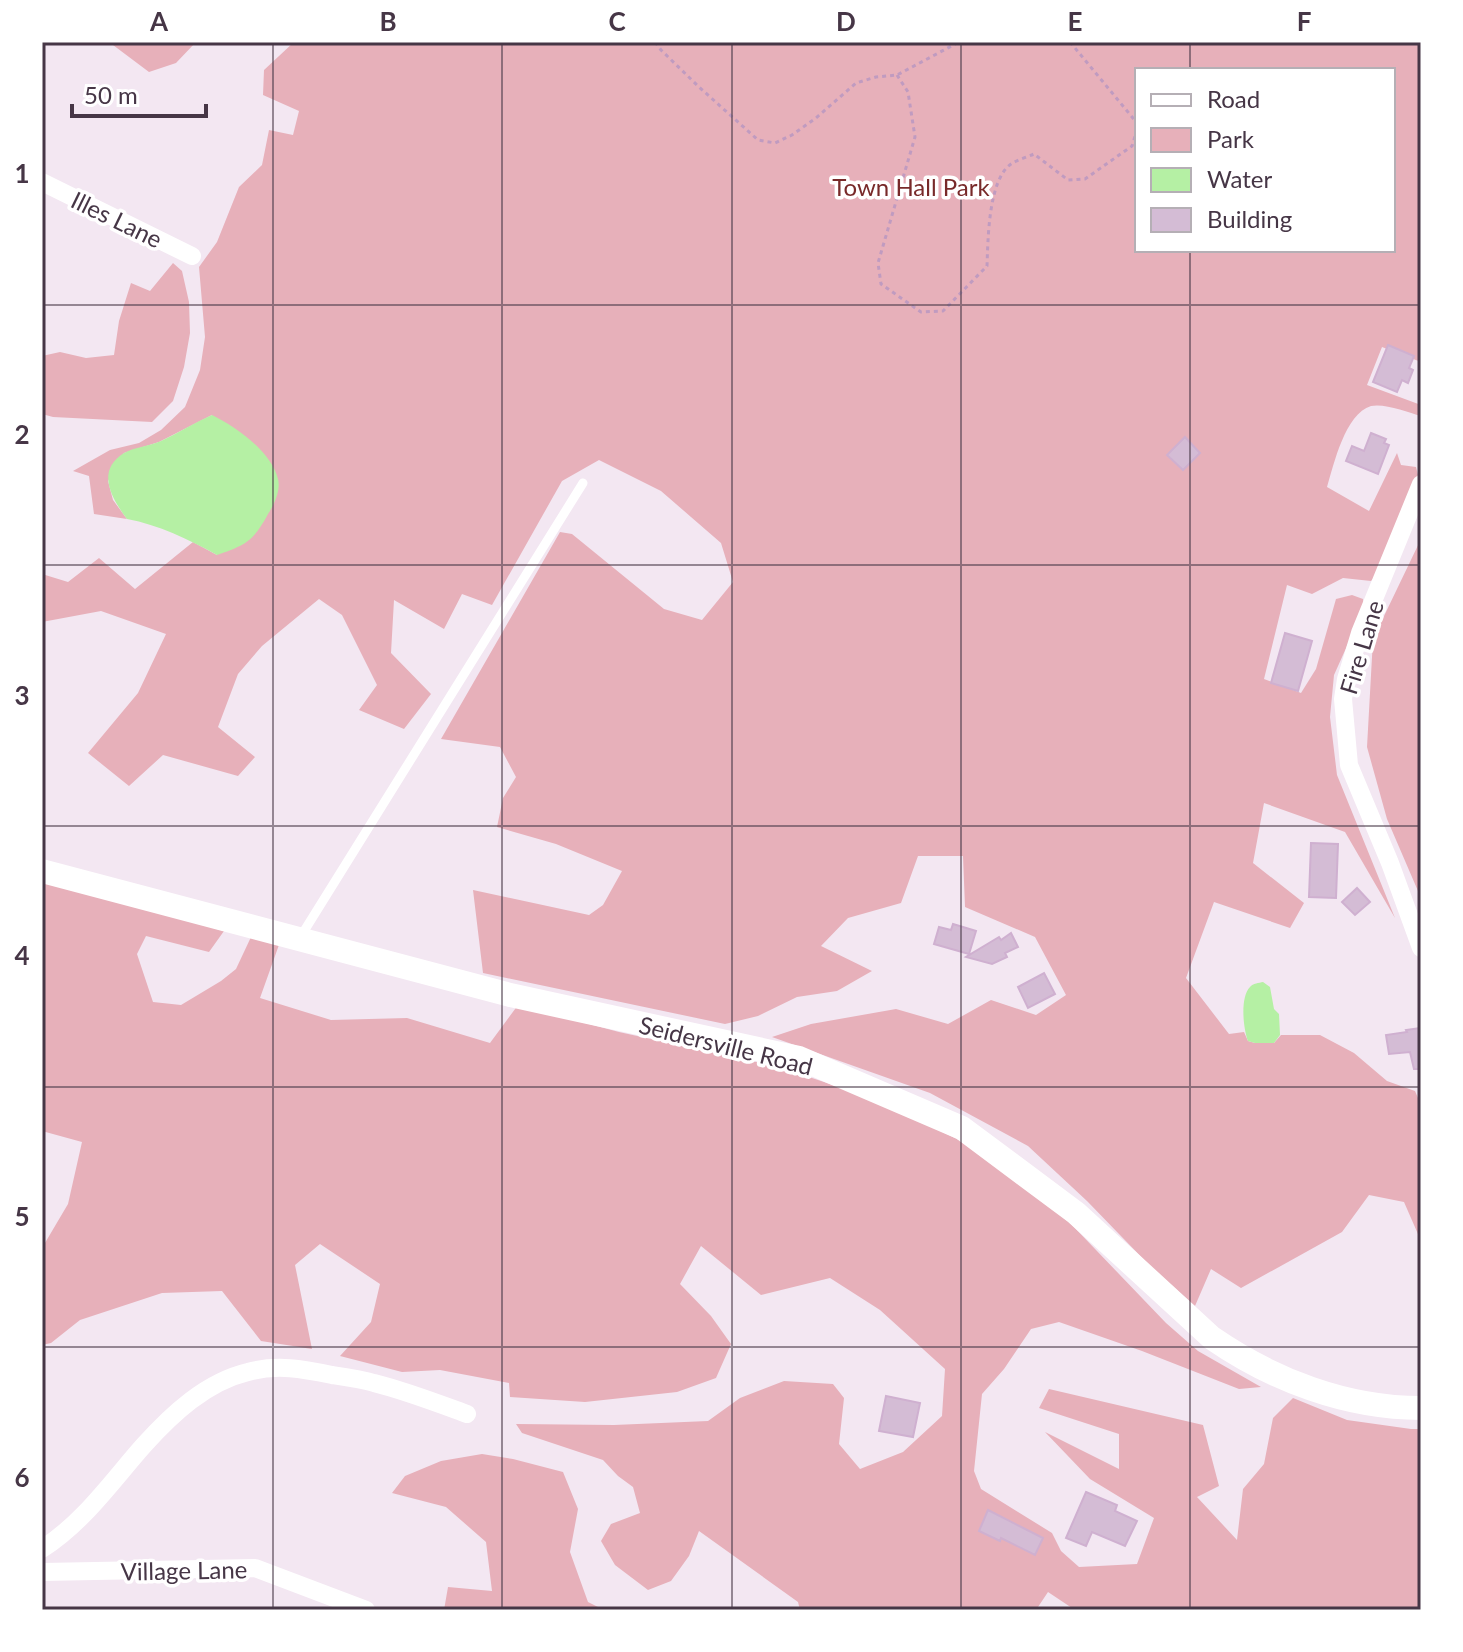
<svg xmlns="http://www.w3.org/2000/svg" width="1463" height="1652" font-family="Lato,sans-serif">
<rect width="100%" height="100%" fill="#f3e7f2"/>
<path fill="#e7b0ba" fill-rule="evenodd" d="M109 42H196L176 63 149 72Z
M294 42H1421V362L1382 347 1367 385 1421 405V416C1408 412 1384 403 1371 406 1345 414 1334 464 1327 487L1369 511 1397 453 1401 465 1416 467 1418 475 1381 571 1371 581 1343 578 1312 594 1287 585 1264 679 1301 693 1316 669 1336 599 1352 595 1363 599 1364 608 1334 675 1330 717 1337 775 1395 918 1345 832 1264 803 1253 863 1304 903 1290 928 1214 902 1186 978 1229 1034 1244 1032 1248 1041 1255 1043H1274L1281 1035H1320L1354 1053 1387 1081 1415 1091 1421 1105V1241L1404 1202 1369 1195 1342 1232 1241 1288 1211 1269 1195 1306 1151 1267 1087 1201 1028 1146 930 1093 772 1037 811 1024 896 1009 948 1024 991 1000 1036 1015 1066 995 1035 937 965 907 963 856H918L901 903 848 918 821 946 872 971 837 991 797 997 758 1016 725 1024 483 973 473 890 589 915 603 905 622 871 556 844 497 827 503 798 516 777 500 747 441 739 560 532 572 534 664 609 702 620 733 582 721 543 661 491 599 460 562 481 492 605 462 594 444 629 394 600 391 653 431 694 404 729 359 710 377 685 342 615 319 599 262 646 238 674 218 727 255 757 238 776 163 755 129 786 88 753 138 693 166 634 101 611 42 622V574L68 582 99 558 135 589 193 542 217 555 212 415 159 442 124 453 108 481 113 500 127 519 94 514 89 476 73 471 110 450 139 443 161 430 185 407 200 370 205 337 199 267 217 242 239 187 262 165 269 130 293 135 299 111 263 95 264 70ZM1137 70H1393V250H1137Z
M173 263 182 271 189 302 190 333 184 367 173 401 152 422 53 417 42 414V356L60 352 86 358 114 355 119 321 131 283 150 291Z
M1421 539V898L1387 819 1367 747 1373 639Z
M42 880 224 931 209 952 146 936 137 954 153 1002 181 1005 221 981 236 969 251 937 280 942 260 998 331 1020 407 1018 490 1043 518 1005 619 1032 779 1067 872 1098 959 1140 1021 1180 1073 1226 1166 1323 1198 1351 1261 1387 1239 1389 1142 1351 1059 1322 1031 1329 1004 1369 982 1394 974 1471 981 1489 1052 1533 1061 1551 1079 1567 1137 1564 1154 1518 1090 1479 1045 1432 1119 1469V1434L1039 1408 1049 1389 1203 1425 1219 1486 1197 1497 1237 1540 1243 1489 1264 1464 1273 1418 1293 1398 1347 1420 1411 1429H1421V1610H1075L1048 1592 1036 1610H800L798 1602 699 1531 689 1556 671 1581 648 1590 615 1565 601 1541 611 1524 640 1513 633 1487 618 1476 603 1460 522 1433 516 1424 614 1425 708 1421 740 1398 784 1381 833 1384 844 1398 839 1444 860 1469 903 1452 942 1416 945 1369 880 1310 830 1278 761 1295 701 1246 680 1284 711 1316 731 1344 716 1378 677 1392 585 1402 510 1397 509 1383 440 1370 402 1372 340 1356 371 1322 380 1284 320 1244 295 1265 312 1349 261 1341 222 1291 162 1293 80 1320 51 1343 42 1345V1248L68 1204 82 1142 42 1131Z
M482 1454 513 1459 563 1472 578 1509 570 1552 588 1602 604 1610H444L448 1587 492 1591 486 1542 446 1507 392 1493 405 1476 441 1461Z"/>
<path fill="#b5f0a4" d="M212 415C236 427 271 451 278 479 281 490 274 505 268 514 253 542 245 545 217 555 188 539 159 525 127 519 112 499 95 471 124 453 135 447 149 446 161 441 178 433 194 423 212 415Z
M1263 982 1270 987 1274 1009 1279 1014 1280 1035 1274 1043H1255L1248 1041C1243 1028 1240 997 1250 987 1253 983 1259 983 1263 982Z"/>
<path fill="#d4bcd5" stroke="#cfb0d0" stroke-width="2" d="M1388 345 1414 356 1409 368 1413 370 1408 383 1402 380 1397 392 1373 382Z
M1371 433 1386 439 1384 443 1389 445 1378 474 1346 461 1352 446 1364 451Z
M1185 437 1200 453 1183 470 1167 455Z
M1285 633 1312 641 1298 691 1271 683Z
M1311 843 1338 844 1336 898 1309 897Z
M1357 888 1370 902 1355 915 1342 902Z
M953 924 976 931 969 954 934 944 939 927 951 930Z
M1011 933 1018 947 1005 953 1007 957 992 964 966 957 999 937 1001 940Z
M1044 973 1055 994 1028 1008 1018 987Z
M1421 1028V1069H1414L1410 1052 1389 1054 1386 1035 1407 1032 1406 1030Z
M886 1396 920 1403 913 1437 879 1431Z
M1086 1492 1117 1505 1115 1511 1137 1521 1125 1546 1092 1532 1086 1546 1066 1538Z
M988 1510 1043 1538 1035 1555 1001 1538 1000 1541 979 1531Z"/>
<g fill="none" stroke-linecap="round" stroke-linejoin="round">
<path stroke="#c09bc0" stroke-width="3" stroke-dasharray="4 4" stroke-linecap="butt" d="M655 42 661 50 699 87 758 140 775 143 792 135 816 118 856 83 876 77 897 75 959 42
M1070 42 1137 123
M897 75 908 92 915 137 878 263 881 284 921 312 943 311 987 266C988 241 988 180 1011 164 1017 160 1027 157 1034 154L1068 180 1085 179 1132 146 1137 130"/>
<path stroke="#fff" stroke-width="9" d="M301 936 583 483"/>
<path stroke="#fff" stroke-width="18" d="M42 182 192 256
M1421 484 1360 633 1346 679 1343 699 1349 765 1390 863 1421 948
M42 1549C84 1522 112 1481 144 1445 172 1414 206 1382 248 1372 277 1364 303 1369 332 1375 346 1377 361 1379 374 1383 406 1391 437 1403 467 1414
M42 1572 255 1568 366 1610"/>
<path stroke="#fff" stroke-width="24" d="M42 871 510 995 799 1058 962 1128 1076 1213 1212 1338C1273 1380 1346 1408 1421 1408"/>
</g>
<path fill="none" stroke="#463646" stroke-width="2" stroke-opacity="0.55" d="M273 42V1610M502 42V1610M732 42V1610M961 42V1610M1190 42V70M1190 250V1610M42 305H1421M42 565H1421M42 826H1421M42 1087H1421M42 1347H1421"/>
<g text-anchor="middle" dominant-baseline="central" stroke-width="7" stroke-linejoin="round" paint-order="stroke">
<g font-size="24" fill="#782a2a" stroke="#fff">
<text x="911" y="186">Town Hall Park</text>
</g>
<g font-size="24" fill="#463646" stroke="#fff">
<text transform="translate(117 219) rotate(26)">Illes Lane</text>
<text transform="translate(1361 647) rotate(-73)">Fire Lane</text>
<text transform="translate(726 1045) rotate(14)">Seidersville Road</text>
<text transform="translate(184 1570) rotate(-1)">Village Lane</text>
</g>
</g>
<rect width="1463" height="1652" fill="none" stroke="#ffffff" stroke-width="88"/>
<rect x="1135" y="68" width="260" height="184" fill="#ffffff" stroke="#b5afb5" stroke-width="2"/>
<rect x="1151" y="94" width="40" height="12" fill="#ffffff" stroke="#b5afb5" stroke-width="2"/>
<text x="1207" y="108" font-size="24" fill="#463646">Road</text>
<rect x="1151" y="128" width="40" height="24" fill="#e7b0ba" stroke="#b5afb5" stroke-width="2"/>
<text x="1207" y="148" font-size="24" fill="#463646">Park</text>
<rect x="1151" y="168" width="40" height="24" fill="#b5f0a4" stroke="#b5afb5" stroke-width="2"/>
<text x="1207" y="188" font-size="24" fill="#463646">Water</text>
<rect x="1151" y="208" width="40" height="24" fill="#d4bcd5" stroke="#b5afb5" stroke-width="2"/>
<text x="1207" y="228" font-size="24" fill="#463646">Building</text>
<path d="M72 104v12h134v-12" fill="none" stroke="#463646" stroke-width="4"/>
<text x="84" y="104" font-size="24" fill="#463646" stroke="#ffffff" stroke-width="6" paint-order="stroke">50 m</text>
<rect x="44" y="44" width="1375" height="1564" fill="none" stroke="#463646" stroke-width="3"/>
<g font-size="26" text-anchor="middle" font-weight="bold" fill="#463646">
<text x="159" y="31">A</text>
<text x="388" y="31">B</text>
<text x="617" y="31">C</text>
<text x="846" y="31">D</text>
<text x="1075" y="31">E</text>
<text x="1304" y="31">F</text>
<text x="22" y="183">1</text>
<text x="22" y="444">2</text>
<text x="22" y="705">3</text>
<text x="22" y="965">4</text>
<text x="22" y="1226">5</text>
<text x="22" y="1487">6</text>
</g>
</svg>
